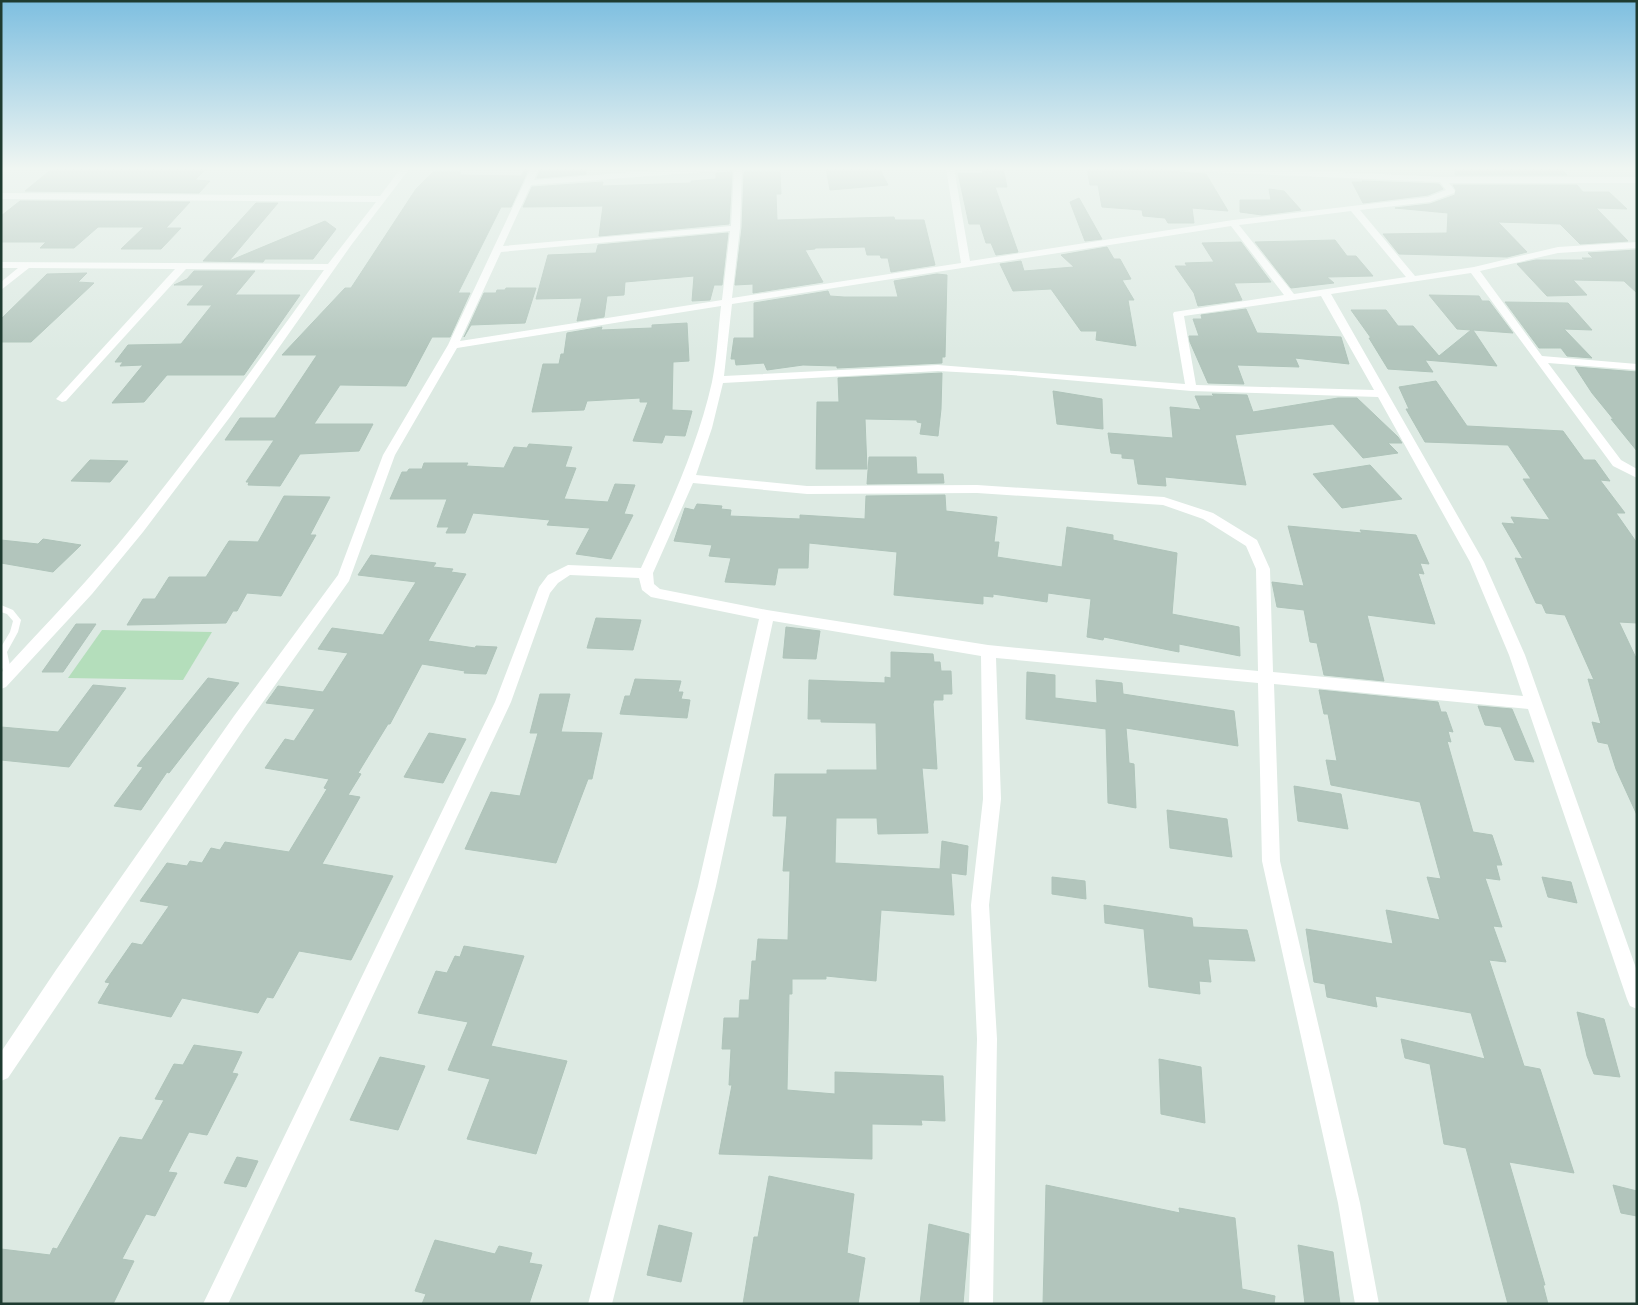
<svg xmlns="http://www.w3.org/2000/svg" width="1638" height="1305" font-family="Jost,sans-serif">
<rect width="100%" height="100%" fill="#ddeae3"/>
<path fill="#b4debb" d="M102 630 212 632 183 680 68 678Z"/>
<path fill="#b2c5bc" stroke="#afc4ba" d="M53 168H207L195 180 210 181 199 193 25 191Z
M525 168H529L511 207H501L458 293H470L450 337H432L406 386 340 385 314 424H373L359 451 300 454 280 486 248 485 249 482H246L274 440H225L240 418H275L317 355H282L345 288H351L416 189 433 172H461L459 175 521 176Z
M541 168H586V174L537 178Z
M826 168H879L888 185 830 190Z
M982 168H1003L1007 187H995L1018 252 996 255 991 243H986L980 224H969L958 173H983Z
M1087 168H1165L1166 171 1206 174 1228 211 1192 208 1194 223H1168L1165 218 1143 216 1142 210 1102 207 1098 185H1090Z
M1455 168H1561L1567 175H1455Z
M732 172 729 224 599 236 603 206 523 207 532 187 603 182 602 186 691 183V181L716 179V173Z
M744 172H780L781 194H776L777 220 894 217 895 220H924L935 265 891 272 888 258H881L880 255H867L865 247 815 248V249L805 250 823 282 753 293V284L735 285 742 228Z
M1362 181 1439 184 1443 189 1428 195 1363 203 1352 182H1363Z
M1453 185H1577L1583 192H1609L1627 209 1596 208 1628 241 1580 244 1560 224 1498 222 1527 252 1507 257 1399 254 1383 234 1447 233 1448 213 1395 208 1430 204 1455 195 1456 190Z
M1269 189 1284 191 1301 210 1262 215 1240 212V200H1271Z
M1079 198 1102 239 1085 241 1070 202Z
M20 201 190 202 166 228H181L161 249H121L144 227H98L74 248H40L46 242H1V216Z
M256 203H278L229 261 325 221 336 229 313 259H265L263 262 203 261Z
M728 233 722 285H714L710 300 692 301 694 276 625 282 624 295 607 296 604 317 577 321 582 298 536 299 548 255 596 253 598 245Z
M1335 240 1347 256H1356L1373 276 1327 277 1334 283 1291 288 1255 242Z
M1241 242 1271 282 1234 283 1242 300 1198 306 1194 293 1175 266H1187L1185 263 1214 262 1202 243Z
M1107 247 1114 259H1120L1131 279 1122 280 1134 300H1128L1136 346 1096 340 1097 331H1081L1051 289 1013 291 1000 264 1021 261 1024 271 1074 267 1061 255Z
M1637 250V293L1624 281 1573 280 1587 295 1547 296 1517 264 1536 260H1585L1582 258H1593L1588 253Z
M194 271H255L235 295H300L244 375H167L144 402 112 403 143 365 120 366 123 362H115L128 345 181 344 212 305H187L204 285H174L187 279Z
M87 273 78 282 94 283 31 342H1V319L47 274Z
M937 274 947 275 945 357H942V363L837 368V366L803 365 767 370 764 363 736 365 735 359H731L734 338H754V303L828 291 830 296 844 297H898L894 281Z
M506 288H536L525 323 471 325 464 337 484 293H496L497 290H505Z
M1429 295 1479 296 1482 301H1489L1513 333 1473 330 1497 366 1425 360 1433 372 1388 369 1369 338H1371L1351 310H1386L1398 326H1413L1439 356 1471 330 1457 329Z
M1505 302 1568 303 1592 330 1564 329 1592 358 1567 356 1561 348H1539Z
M1246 309 1257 333 1341 337 1349 364 1295 358 1299 367 1237 365 1244 384 1208 383 1190 342 1189 336H1199L1193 319H1202L1201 315Z
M687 323 689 361 673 362 672 410 692 411 685 436 665 435 662 443 633 441 648 402H640V398L587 401 584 410 532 412 543 364H559L561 354H564L567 333 602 327 601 330 652 328V325Z
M1575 367 1637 372V451L1611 419 1614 420 1592 393Z
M942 373 941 409 938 436 920 434 922 423 917 422V420L865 419 867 469H816L817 402H839L838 378Z
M1436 381 1467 426 1563 431 1584 460H1595L1610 481 1600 480 1625 513H1616L1637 543V623L1619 622 1637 660V815L1616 769 1608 744 1598 742 1592 722 1601 724 1588 679 1594 680 1565 615 1546 613 1542 604 1536 603 1515 558 1523 559 1502 523 1515 524 1511 517 1550 520 1523 479H1531L1508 445 1425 442 1406 409H1409L1399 387Z
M1053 391 1102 399 1103 429 1057 424Z
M1212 394 1247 395 1253 412 1338 398H1357L1398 437 1402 443H1388L1398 453 1363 458 1333 424 1235 435 1246 485 1165 477 1166 486 1138 484 1134 459 1122 458V454L1111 453 1108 433 1173 438 1170 407 1201 410 1195 396H1214Z
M529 444 572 447 565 467 576 468 564 499 608 502 615 484 635 485 624 514 633 515 611 559 576 554 590 528 547 525 550 520 473 513 465 533H446L449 527H437L447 499H390L402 472H407L409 469H422L424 463H468L466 466 504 468 514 447 527 448Z
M869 457H916L917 474H943L944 483 867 484Z
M90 460 128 461 110 482 71 481Z
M1370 465 1402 499 1342 508 1313 474Z
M945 495 946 511 997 517 994 542H999L997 557 1062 567 1067 527 1113 535V540L1177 553 1172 614 1239 627 1240 656 1179 644V652L1104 637 1103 640 1087 637 1091 599 1048 593 1047 602 993 594V597L983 596V604L894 595 897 552 809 543 808 568H778L775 585 725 582 731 558 709 556 712 545 674 541 685 508 694 510 697 504 722 506 721 509 731 510 730 516 800 519V515L865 519 866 496Z
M284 496 330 497 310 535H316L281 596 247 593 237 611H233L226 623 127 625 143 599H155L169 577H206L229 541 258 542Z
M1288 526 1362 533 1360 530 1416 535 1429 564 1420 563 1424 574 1418 573 1435 624 1367 615 1384 681 1324 675 1317 643 1310 642 1304 610 1277 607 1272 582 1304 586Z
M43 539 81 545 53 572 1 563V540L38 544Z
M371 555 436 563 433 567 453 569 451 572 466 574 428 641 475 648 476 646 497 647 486 674 464 673 465 671 422 664 390 724H388L358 773 361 774 348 795 360 797 322 864 393 876 351 960 299 951 273 998 267 997 258 1013 182 998 171 1017 98 1003 110 983 105 982 132 943 142 945 169 906 140 901 167 863 187 866 190 861 202 863 211 848 220 850 225 842 289 852 327 789 324 788 329 779 265 768 285 739 294 741 315 709 266 703 278 686 323 692 348 653 318 649 332 628 383 635 416 582 358 575Z
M596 618 641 620 633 650 587 648Z
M76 624H96L63 672H42Z
M786 627 820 631 816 659 783 658Z
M891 652 933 654 934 662H940L941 671H951L952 694H943V700H934L933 704 937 769 922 768 928 833 878 834 877 818H836L835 863 940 869 942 841 968 846 966 875 951 873 954 915 881 910 876 981 826 976V979H792V994H789L787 1090 835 1094V1072L943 1076 945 1121 921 1120 922 1125 872 1124V1159L719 1154 732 1085H729L731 1049H722L724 1018H739L740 1000H749L752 961H756L758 939 788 940 790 871H783L787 816H773L775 774H827V770H877L876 723 821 722V719H808L809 680 885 683V677L891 678Z
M1027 672 1055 675V698L1097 703 1096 680 1122 683 1123 694 1234 711 1238 746 1126 728 1129 763 1134 764 1136 808 1108 803 1106 729 1026 719Z
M208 678 239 683 169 773 167 772 141 810 114 806 143 767 137 766Z
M635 679 681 681 678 692H683L681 699 690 700 687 718 620 714 625 696H630Z
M93 685 126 688 69 767 1 760V727L58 732Z
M1319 690 1438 702 1441 712H1446L1453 732 1448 731 1451 742 1447 741 1473 832 1492 835 1502 865H1496L1500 880 1485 878 1502 927 1493 926 1506 962 1489 960 1524 1066 1540 1069 1574 1173 1509 1162 1545 1285H1543L1548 1304H1508L1466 1148 1444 1144 1430 1064 1405 1058 1401 1039 1485 1059 1471 1013 1375 996 1377 1007 1327 997 1325 984 1314 982 1306 929 1393 944 1386 910 1440 920 1427 877 1441 879 1420 802 1331 785 1326 760 1337 761 1328 714H1324Z
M540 694H570L561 732 602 733 592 779H588L556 863 465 849 491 792 520 796 538 733H530Z
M1478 706 1512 709 1534 762 1515 760 1501 727 1485 725Z
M429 733 466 739 443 783 404 777Z
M1294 786 1341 794 1348 829 1298 821Z
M1167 810 1227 819 1232 857 1170 848Z
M1052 877 1085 881 1086 899 1052 894Z
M1542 877 1571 882 1577 903 1548 897Z
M1104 905 1192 918 1193 927 1247 930 1255 961 1208 959 1211 982 1199 981 1200 994 1149 987 1144 929 1105 923Z
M464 946 524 956 491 1046 567 1061 536 1154 467 1139 490 1079 448 1070 468 1022 418 1013 436 971 447 973 455 956 460 957Z
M1577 1012 1604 1019 1620 1077 1594 1074 1587 1056Z
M194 1045 242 1052 232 1073 238 1074 207 1135 189 1132 168 1172 177 1173 155 1216 146 1214 122 1259 134 1261 113 1304H1V1249L50 1255 53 1248 57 1249 120 1137 142 1140 164 1100 155 1099 174 1064 183 1065Z
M380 1057 425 1066 398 1130 350 1120Z
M1159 1059 1201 1067 1205 1123 1161 1114Z
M237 1157 258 1161 246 1187 224 1183Z
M769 1176 854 1194 847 1253 865 1258 858 1304H743L754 1237H758Z
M1046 1185 1180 1213 1179 1208 1235 1218 1242 1289 1275 1296 1274 1304H1043Z
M1613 1185 1637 1191V1216L1621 1213Z
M929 1224 969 1234 963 1304H920Z
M659 1225 692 1233 681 1282 647 1275Z
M435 1240 495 1254 499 1246 532 1253 529 1263 542 1265 529 1304H422L426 1294 415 1291Z
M1298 1245 1333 1252 1340 1304H1305Z"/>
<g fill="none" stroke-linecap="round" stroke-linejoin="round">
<path fill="#fff" fill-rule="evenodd" d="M1 605 13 610 21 620 18 632 7 652 12 675 11 678H5L1 664V647L10 632 13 621 7 614 1 612Z"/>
<path fill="#fff" fill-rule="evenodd" d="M1 168H9L1 173Z
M401 168H410L352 244 230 417 143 532 92 594 6 687 1 689V673C46 624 92 577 133 526 200 443 262 356 324 270L186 269 66 401 62 402 56 399 58 397 175 269 29 268 1 290V282L18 268H1V262L328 264 376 202 1 199V193L380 196Z
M531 168H539L534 180 681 168H721L717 171 531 185 503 246 731 226 734 168H742L740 228 732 298 961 263 946 168H954L970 261 1233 220 1428 197 1446 190 1440 182 1186 171 1182 168H1247L1443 177H1637V183H1449L1455 191 1454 193 1430 202 1360 210 1415 276 1474 267 1558 247 1637 242V248L1558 253 1480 271 1542 356 1637 364V370L1548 363 1621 460 1637 469V478L1613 466 1471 273 1331 294 1484 562 1525 655 1637 971V1009L1630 1006 1627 999 1528 709 1274 684 1280 861 1360 1203 1379 1304H1355L1338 1203 1262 861 1258 683 996 658 1001 799 989 905 997 1039 993 1304H969L977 1039 971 905 983 799 981 656 773 621 716 886 612 1304H588L698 886 759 619 651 597 642 590 639 578 570 575 558 583 550 593 511 702 228 1304H203L495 702 539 587 548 575 568 565 641 568C669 507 697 448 712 382 717 358 718 331 721 306L457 348 395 455 349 581 246 726 8 1078 1 1081V1052L56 970 234 716 338 575 383 455 448 345ZM1351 211 1406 277 1294 294 1239 225ZM1231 226 1284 295 1174 312 1173 314 1185 384 938 365 724 376 732 304ZM730 231 722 300 460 341 501 252ZM1321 296 1374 390 1196 385 1184 316ZM938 371 1011 375 1191 391 1378 397 1470 562 1509 655 1523 696 1273 672 1270 569 1257 540 1213 513 1164 497 977 485 807 486 696 475 712 428 723 383ZM693 483 807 494 977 493 1163 505 1203 519 1246 546 1256 569 1258 671 988 645 767 610 660 589 654 584 653 573Z"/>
</g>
<linearGradient id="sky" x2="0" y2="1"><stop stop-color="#7ebfe0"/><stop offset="0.48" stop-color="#f0f6f2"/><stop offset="1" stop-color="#f0f6f2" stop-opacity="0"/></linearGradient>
<rect width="1638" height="351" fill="url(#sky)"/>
<rect width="1638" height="1305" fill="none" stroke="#1e3b30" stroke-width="5"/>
</svg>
